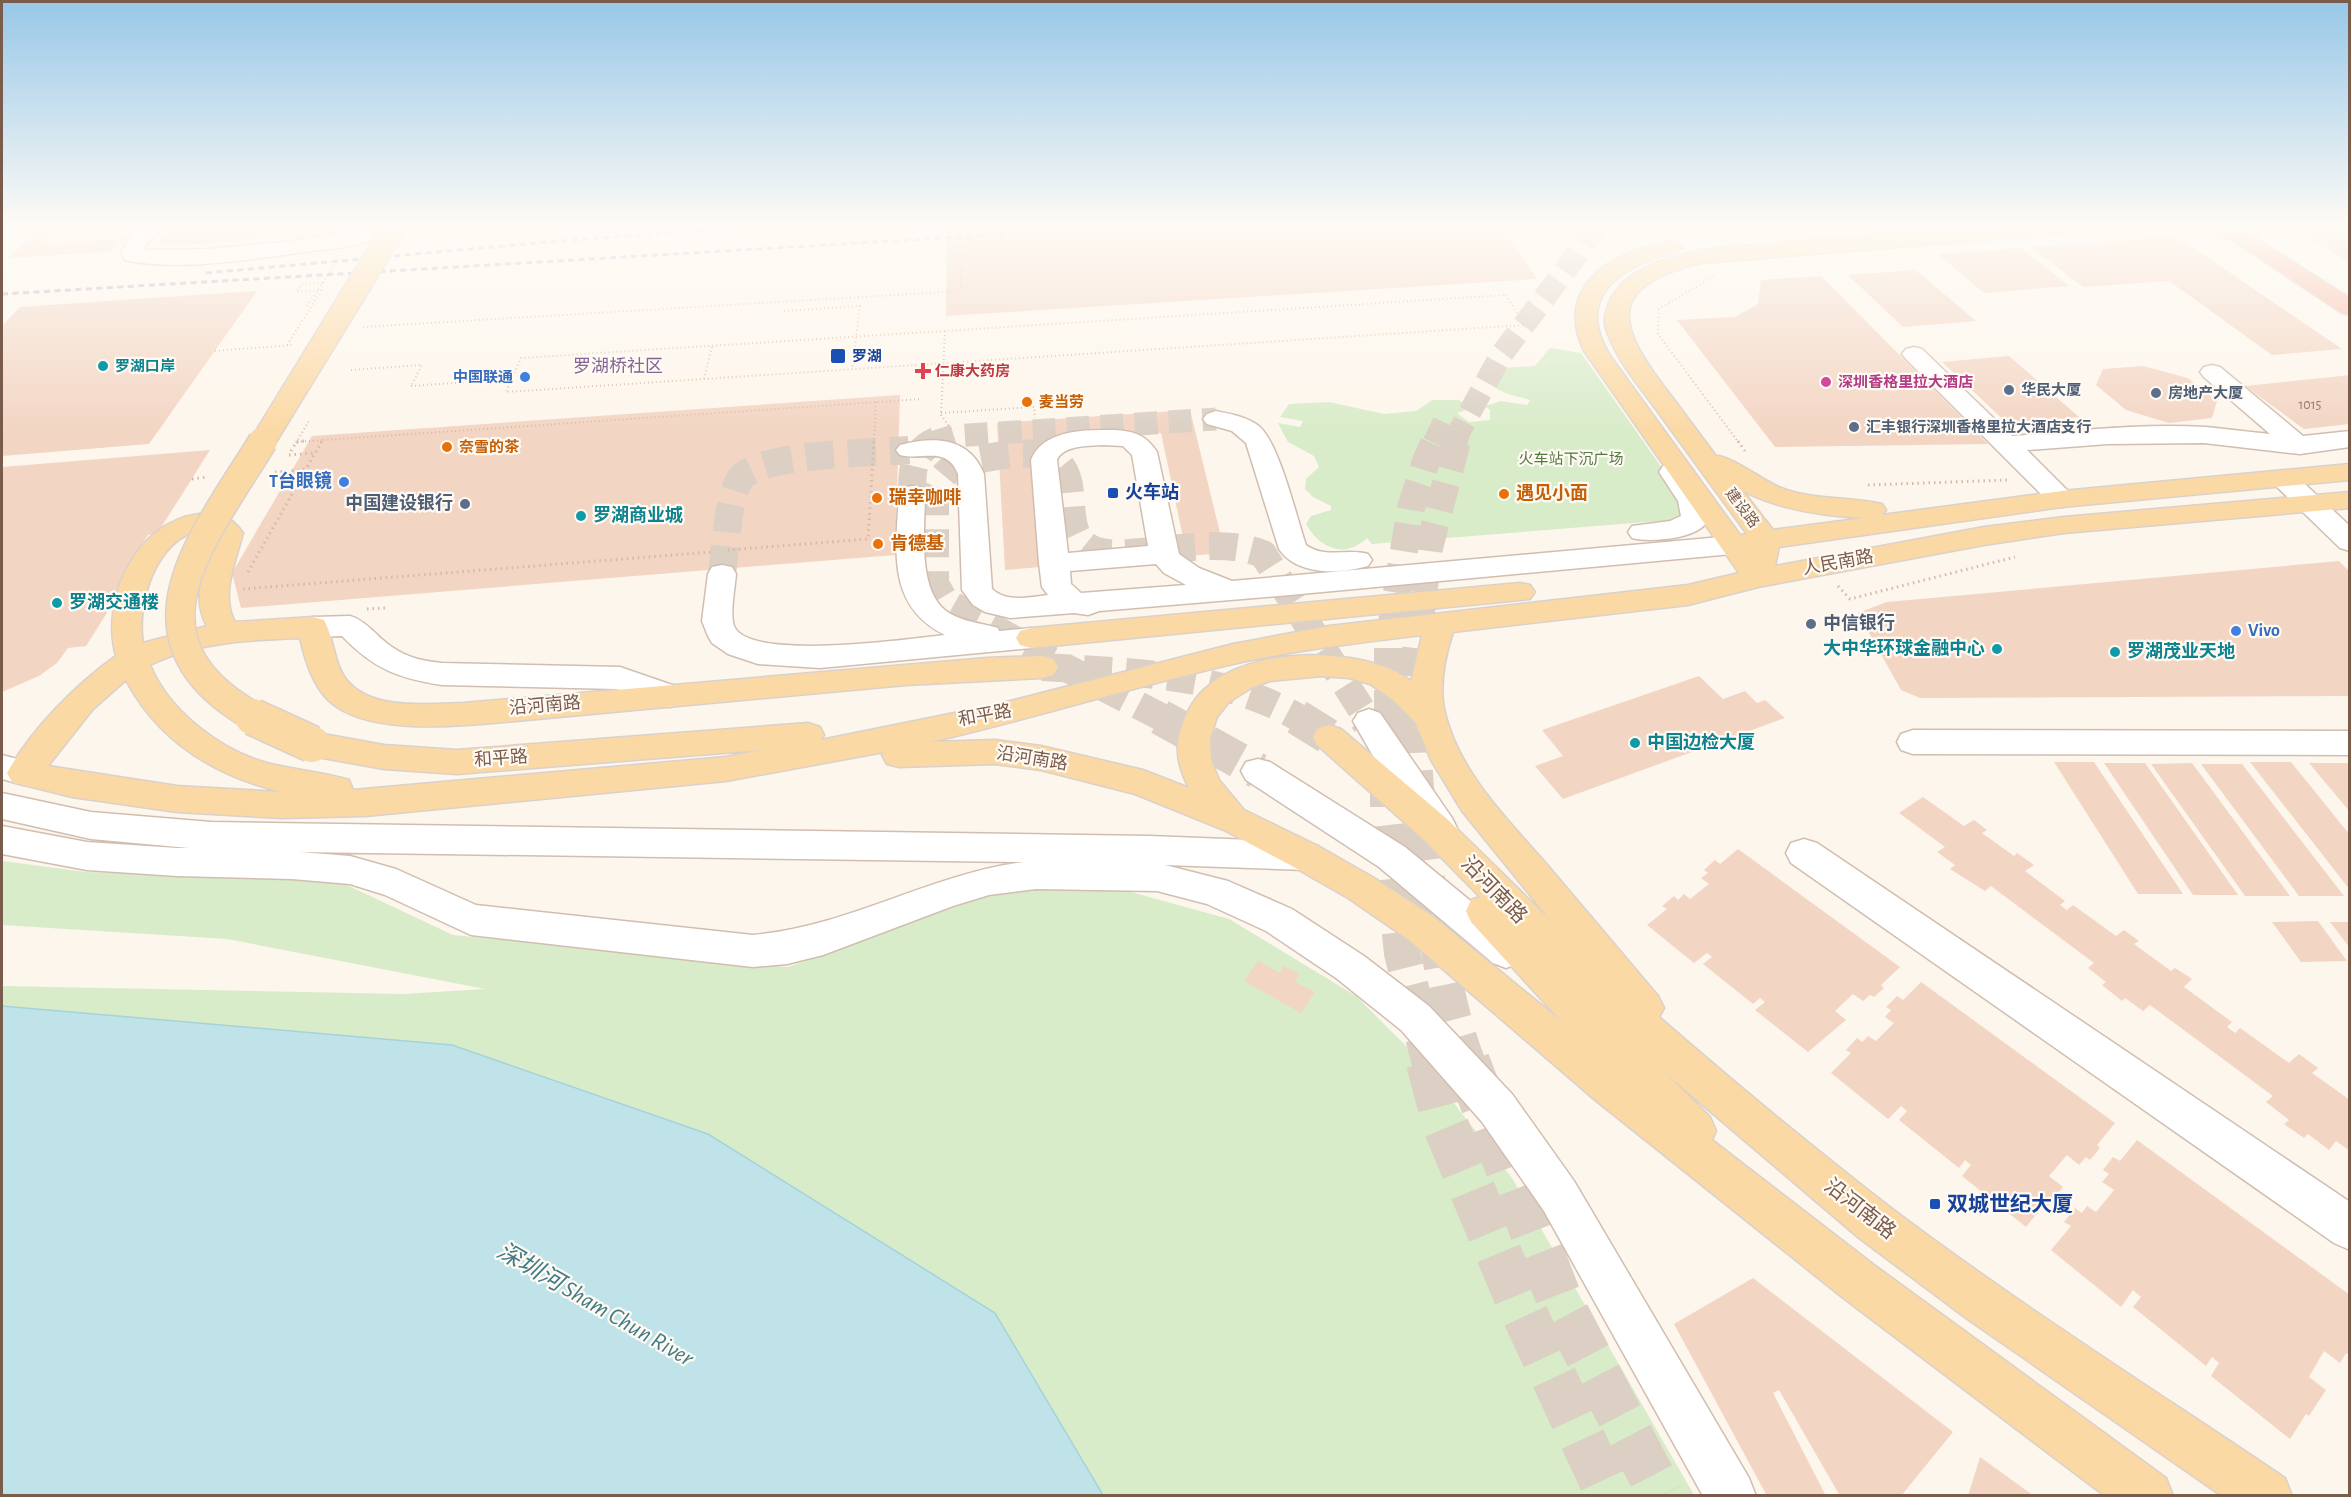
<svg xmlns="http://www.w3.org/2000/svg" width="2351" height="1497" font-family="'Alegreya Sans','Noto Sans SC',sans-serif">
<rect width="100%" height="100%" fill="#fdf6ec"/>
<path fill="#d8ecc9" d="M1550 348 1581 353 1686 502 1684 519 1372 544 1367 538C1345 559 1320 549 1306 524L1311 516 1331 510V506L1313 497 1305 489 1306 479 1319 467 1314 456 1288 442 1278 423 1300 427 1303 421 1280 417 1289 404 1329 402 1384 414 1416 411 1432 400H1458L1475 407 1457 413 1469 422 1490 420V410L1485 406 1501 401 1527 405 1530 400C1514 395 1492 393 1487 375L1500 368 1535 366Z
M2 861 86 872 334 879 453 935 788 967 977 899 1042 885 1131 892 1229 919 1356 996 1422 1062 1512 1178 1694 1495H1103L995 1313 452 1045 2 1006V986L403 994 485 989 227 939 2 925Z"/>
<path fill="#bfe3e8" stroke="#a5d3da" stroke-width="1.5" d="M2 1006 452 1045 708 1134 995 1313 1103 1495H2Z"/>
<path fill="#f3d5c3" d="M44 223H62L43 243 128 238 121 245 115 246 109 252 8 258Z
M174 223H343L338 231 312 233 310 236 288 238 290 235H282L280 238 169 246 171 243 157 244Z
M947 223H1501L1537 279 946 316Z
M2350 226V263L2296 230Z
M2176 236 2342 349 2272 355 2169 281 2083 287 2031 247Z
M2022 248 2069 286 1984 293 1938 254Z
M1916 270 1976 321 1903 327 1848 275Z
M1821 276 1988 444 1775 447 1677 320 1735 317 1758 304 1761 280Z
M257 291 149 444 2 456V326L20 307Z
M2009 356 2079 417 2008 424 1942 362Z
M2143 366 2188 378 2217 401 2212 418 2169 423 2126 410 2096 385 2103 369Z
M2350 375V424L2304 429 2245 386Z
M900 395 895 555 241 608 232 573 312 436Z
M1190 410 1225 553 1187 556 1161 433 1029 443 1041 567 1005 570 997 423Z
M210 450 157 534 148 535 132 560 141 559 86 646 68 648 57 663 39 676 2 692V467Z
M2339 561 2350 572V696L1920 698 1901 690 1858 613 1887 602Z
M1699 676 1723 699 1745 691 1757 703 1765 700 1785 718 1563 799 1535 766 1563 756 1542 730Z
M2054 762H2094L2183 894H2138Z
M2250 762H2291L2350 835V890Z
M2104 763H2145L2238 895H2193Z
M2192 763 2290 896H2245L2151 764Z
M2309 763H2350V812Z
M2201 764H2242L2344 896H2299Z
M1923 797 1964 826 1974 820 1987 830 1982 833 2014 856 2017 853 2034 865 2025 871 2065 901 2060 905 2067 910 2073 905 2116 936 2124 930 2139 941 2134 944 2171 971 2175 968 2192 979 2184 987 2232 1022 2227 1027 2235 1033 2240 1028 2289 1063 2299 1054 2318 1068 2312 1073 2350 1100V1151L2336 1141 2329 1150 2308 1134 2304 1138 2284 1124 2289 1120 2266 1102 2273 1096 2150 1005 2143 1011 2125 998 2122 1001 2102 985 2106 982 2088 968 2094 963 1991 886 1985 891 1950 869 1955 865 1937 852 1945 847 1899 813Z
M1738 849 1900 967 1881 985 1884 988 1874 997 1870 995 1863 1001 1853 994 1835 1011 1846 1020 1808 1052 1755 1010 1765 1002 1760 998 1753 1004 1703 964 1712 957 1707 953 1694 963 1647 925 1667 909 1662 906 1674 896 1678 900 1684 894 1690 899 1709 884 1701 878 1708 873 1704 870 1715 860 1720 864Z
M2318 921 2347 961 2301 962 2272 922Z
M2330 922H2350V948Z
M1258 961 1280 973 1284 966 1300 974 1295 982 1315 992 1301 1013 1244 981Z
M1921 982 2115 1123 2097 1145 2100 1148 2090 1160 2086 1157 2079 1165 2067 1155 2049 1176 2063 1187 2046 1208 2043 1206 2026 1227 1962 1176 1971 1165 1965 1160 1959 1168 1899 1120 1907 1111 1901 1106 1888 1119 1831 1073 1851 1053 1846 1050 1857 1038 1862 1042 1868 1036 1876 1041 1894 1023 1885 1017 1891 1010 1886 1007 1897 996 1903 1000Z
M2137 1140 2350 1295V1356L2346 1353 2340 1363 2324 1351 2309 1377 2326 1390 2309 1416 2306 1414 2290 1439 2211 1376 2219 1363 2212 1357 2206 1366 2133 1307 2141 1297 2133 1290 2121 1307 2051 1250 2071 1226 2064 1222 2075 1208 2082 1213 2087 1206 2096 1212 2114 1190 2102 1182 2109 1174 2103 1170 2113 1157 2120 1161Z
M1753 1278 1953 1432 1901 1496H1840L1779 1390 1773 1393 1826 1496H1767L1674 1324Z
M1980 1457 2034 1496H1968Z"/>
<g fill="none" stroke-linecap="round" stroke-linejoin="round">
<path stroke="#dcd0c4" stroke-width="23" stroke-dasharray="23 11" stroke-linecap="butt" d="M932 443 954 436 1216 419"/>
<path stroke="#dcd0c4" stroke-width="28" stroke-dasharray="28 14" stroke-linecap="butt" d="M912 494C912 472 912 451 936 441
M722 574C725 551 728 497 740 479 758 453 875 453 909 450
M1163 718 1047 658 945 601 935 584V491C943 471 955 463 975 460 998 456 1030 448 1052 459 1088 477 1051 541 1101 552 1114 555 1128 553 1142 552 1183 549 1223 539 1263 554L1367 718"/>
<path stroke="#dcd0c4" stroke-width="36" stroke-dasharray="36 18" stroke-linecap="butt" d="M1160 717 1258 771
M1366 717 1369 721"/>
<path stroke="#dcd0c4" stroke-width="28" stroke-dasharray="28 14" stroke-linecap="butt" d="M1042 667C1129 672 1223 673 1299 718"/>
<path stroke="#dcd0c4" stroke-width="36" stroke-dasharray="36 18" stroke-linecap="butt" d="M1297 717 1329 737"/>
<path stroke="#dcd0c4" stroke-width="23" stroke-dasharray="23 11" stroke-linecap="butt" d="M1434 443 1445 420
M1456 443 1459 432 1501 355 1576 256 1597 223"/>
<path stroke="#dcd0c4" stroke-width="28" stroke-dasharray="28 14" stroke-linecap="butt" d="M1388 718V647L1411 508 1426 461 1435 441
M1413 718 1414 667 1429 548 1457 441"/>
<path stroke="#dcd0c4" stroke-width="36" stroke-dasharray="36 18" stroke-linecap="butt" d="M1388 717V821L1402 953 1430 1064
M1413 717C1413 785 1422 854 1434 921 1442 969 1450 1018 1468 1064"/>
<path stroke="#dcd0c4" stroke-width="46" stroke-dasharray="46 22" stroke-linecap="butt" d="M1429 1062 1445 1124 1519 1302 1609 1496
M1467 1062 1561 1304 1662 1496"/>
<g stroke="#d1beb0" stroke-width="3">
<path id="minor" d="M143 223H164L143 250 208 249 283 242 355 231 368 223H389C385 230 380 235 373 239 353 248 326 249 305 252 252 259 177 272 125 260L121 252 131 236Z
M1914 347 1922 349 2012 436C2076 431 2141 423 2206 427 2227 429 2248 432 2270 434L2204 377 2200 372 2204 367 2212 365 2220 367 2303 436 2350 431V447L2300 454 2204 443 2108 444 2027 450 2076 499 2072 505 2062 507 2052 505 1906 359 1902 354 1906 349Z
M1216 411C1231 414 1248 417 1260 427 1280 446 1296 516 1306 545 1325 559 1347 548 1368 554L1372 560 1368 566C1340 574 1297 576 1279 549L1246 443 1232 431 1207 424 1203 419 1207 414Z
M1114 430C1134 431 1146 435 1157 452L1179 554 1199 568 1232 581 1732 536 1742 539 1746 545 1742 551 1732 554 1290 595 1099 611 1088 615 1074 613 1010 618 985 612 973 605 962 590 958 474C946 445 923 461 900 455L896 450 900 445C935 436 969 437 984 474L992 589C1007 603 1029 597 1048 595L1042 587 1039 563 1031 460C1043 429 1086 430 1114 430ZM1103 445 1123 446 1132 455 1148 546 1068 553 1057 460C1063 445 1089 446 1103 445ZM1156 564 1164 573 1186 585 1081 593 1071 584 1070 571Z
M1672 464 1681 466C1691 480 1709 497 1709 514 1709 539 1650 543 1632 538L1628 532 1632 526 1670 521 1681 516 1678 501 1659 472 1663 466Z
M2284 471 2293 473 2350 526V551L2340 548 2275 485 2271 479 2275 473Z
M912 486 922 488 925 494C925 528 916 592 949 613 964 622 981 623 998 628L999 631 1031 628 1042 631 1046 638 1042 645 1031 648 820 668 758 664 728 654 712 643 708 636 702 621 708 574 712 567 722 565 732 567 736 574C735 587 729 618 735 628 755 661 907 639 945 635 886 606 896 550 899 494L902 488Z
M350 616C367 621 377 637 392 647 407 658 424 661 442 663L620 667 681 688 686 696 681 704 670 707 617 689 442 685C397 678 374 669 342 636L313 637 302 634 298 627 302 620 313 617Z
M1369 709 1380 713 1452 818 1457 828 1452 838C1444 840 1438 842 1430 838 1417 832 1363 739 1353 721L1358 713Z
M1913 730 2350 731V755L1913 754 1901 750 1897 742 1901 734Z
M2 755 36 764 41 773 36 782 24 785 2 779Z
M1258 759 1270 762 1405 847 1519 941 1525 952 1519 963 1506 968 1493 963 1379 867 1246 780 1241 771 1246 762Z
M2 793 91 812 211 822 1149 836 1305 842 1318 846 1323 856 1318 866 1305 870 1165 865 1228 881 1292 909 1364 956 1429 1006 1512 1094 1574 1181 1749 1478 1756 1496H1703L1544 1211 1482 1122 1401 1030 1336 978 1266 931 1207 904 1157 891 1036 889 989 895 953 906 823 955 787 964 753 967 471 935 385 895 350 884 292 879 177 876 87 870 2 854V826L87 842 177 848H189L91 839 2 819ZM300 852 1024 862C930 874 848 927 753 935L476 905 396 869 350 856Z
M1804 839 1817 843 2350 1202V1250L2334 1243 1791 863 1786 853 1791 843Z"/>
</g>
<g stroke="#dad1cd" stroke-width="3">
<path id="major" d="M2041 223H2133L2130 227 2123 229 1701 263C1603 287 1618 327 1669 393 1685 414 1700 435 1716 456 1730 455 1765 482 1781 488 1814 501 1849 496 1882 504L1886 510 1882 515 2062 491 2350 464V480L2062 507 1779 547 1775 566 1984 527 2064 517 2350 492V508L2064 533 1984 545 1758 587 1688 605 1453 632C1444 659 1438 689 1446 717 1462 776 1510 822 1549 867 1585 910 1622 953 1658 996L1664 1008 1659 1017C1735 1083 1812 1147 1891 1208 2018 1304 2153 1389 2285 1478L2292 1496H2222L1966 1318 1859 1238 1664 1072 1710 1117 1716 1131 1712 1140 1874 1265 2166 1478 2173 1496H2105L1842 1297 1594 1099 1409 940 1348 898 1292 866 1224 830 1135 794 1041 770 995 764 899 767 887 764 882 755 884 752 726 781 365 816 282 818 177 812 72 797 12 782 7 773C31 730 76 684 116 656 100 599 136 522 199 514 218 511 233 518 243 533 236 561 220 595 235 622L313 617 324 620C333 636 333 656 342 673 363 712 426 704 463 703L987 658 1042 656 1053 659 1058 667 1053 675 1042 678 906 685 493 723C448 727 363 734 328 700 312 683 305 660 300 638 249 640 196 642 150 665 169 711 220 750 267 763 294 770 323 772 349 780L353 790 726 757 761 750 457 774 384 769 312 756 300 752 296 744 300 736 312 732 384 745 457 750 808 723 820 727 824 735 821 740 999 704 1233 644 1329 626 1688 585 1739 573 1584 351C1559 297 1593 264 1643 248 1654 245 1667 240 1678 243L1682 247 1678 251C1622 266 1570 296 1613 360L1740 535 1747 534C1717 493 1687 452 1658 412 1641 388 1621 366 1610 339 1606 331 1603 321 1606 312 1617 266 1675 255 1714 248ZM1743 491C1780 510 1823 516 1864 518L1773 530ZM202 530H210L215 534C206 564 190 596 207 626L143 643C136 604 156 537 202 530ZM1422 635 1411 681C1364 645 1250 646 1206 688 1194 698 1187 711 1182 726 1174 748 1178 767 1189 788L1143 770 1041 746 995 740 930 742C1032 719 1131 687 1233 664 1295 650 1358 643 1422 635ZM1322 676 1349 678 1370 684 1392 699 1415 722 1431 760 1462 811 1551 921 1446 818 1341 729 1329 725 1317 729 1313 737 1317 745 1422 838 1480 897 1471 900 1466 911 1471 922 1561 1021 1435 918 1374 878 1318 846 1244 810 1219 780 1211 760 1210 738 1217 717 1229 702 1251 688 1270 681ZM126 680C159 742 215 776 282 792L177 786 48 766 93 709Z
M1520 583 1530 585 1535 592 1530 599 1031 648 1020 645 1016 638 1020 631 1031 628Z"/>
</g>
<g stroke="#dad1cd" stroke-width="3">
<path id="highway" d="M2229 223 2235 225 2350 298V315L2342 313 2221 233 2218 229 2221 225Z"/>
</g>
<path stroke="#d9b8a5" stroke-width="2" stroke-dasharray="1 3" stroke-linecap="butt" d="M2143 232 2196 228
M1714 276 1659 309 1658 334 1739 443
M322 290 296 292 302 284 323 283
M1506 295 1524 325 506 392 521 358Z
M307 306 323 283
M784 311 860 306 852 369
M363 327 961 291
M945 331 941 415 951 429
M287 345 322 290
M215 351 292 345
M351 370 422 365 411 386
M704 379 712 346
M411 386 512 379
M941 413 1034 407 1035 418
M297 442 322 440
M296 443 310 419
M321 443 323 440 922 399
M874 443 876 402"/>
<path stroke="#d9b8a5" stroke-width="3" stroke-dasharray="1.5 4" stroke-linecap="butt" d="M1738 441 1745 451
M297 442 304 441
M291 451 297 441
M289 455 315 453
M292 471 305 469
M1868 485 2008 480
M728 550 868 539 874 441
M248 572 322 441
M1838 586 1850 599 2015 557
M243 589 711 552
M367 609 385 608"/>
<use href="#minor" fill="#fff" fill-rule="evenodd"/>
<use href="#major" fill="#fbd9a5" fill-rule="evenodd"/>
<use href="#highway" fill="#f7b7a3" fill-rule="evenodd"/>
<path stroke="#b9a8c9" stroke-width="3" stroke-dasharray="6 4.5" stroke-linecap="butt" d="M1184 229 1287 223
M206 273 559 241 810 223
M2 294 1193 223"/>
<g stroke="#dad1cd" stroke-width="26" stroke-linecap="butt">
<path id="major-bridge-far2" d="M262 443 397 223"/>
</g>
<g stroke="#dad1cd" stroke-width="31" stroke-linecap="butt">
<path id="major-bridge-far1" d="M256 718C115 640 203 539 263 441"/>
</g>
<g stroke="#dad1cd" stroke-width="39" stroke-linecap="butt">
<path id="major-bridge" d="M253 717 312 744"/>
</g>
<g stroke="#dad1cd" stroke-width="26" stroke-linecap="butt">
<path id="highway-bridge" d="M2219 223 2228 229"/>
</g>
<path stroke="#d9b8a5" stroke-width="2" stroke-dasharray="1 3" stroke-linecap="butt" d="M960 223 961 291
M323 283 361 223"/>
<path stroke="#d9b8a5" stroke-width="3" stroke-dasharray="1.5 4" stroke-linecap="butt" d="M275 472 292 471
M192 479 208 477"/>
<use href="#major-bridge-far2" stroke="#fbd9a5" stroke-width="23"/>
<use href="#major-bridge-far1" stroke="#fbd9a5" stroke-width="28"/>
<use href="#major-bridge" stroke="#fbd9a5" stroke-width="36"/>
<use href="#highway-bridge" stroke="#f7b7a3" stroke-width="23"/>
</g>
<linearGradient id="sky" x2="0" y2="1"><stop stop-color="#97c7e8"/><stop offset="0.52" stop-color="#fefbf6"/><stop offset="1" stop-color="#fefbf6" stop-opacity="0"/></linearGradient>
<rect width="2351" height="433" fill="url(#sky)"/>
<g fill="#1a4fb4" stroke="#fffaf3" stroke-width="2">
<rect x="830" y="348" width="16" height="16" rx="3"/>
<rect x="1107" y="487" width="12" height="12" rx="3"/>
<rect x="1929" y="1198" width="12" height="12" rx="3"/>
</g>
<g fill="#0f9aa8" stroke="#fffaf3" stroke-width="2">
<circle cx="103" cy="366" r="6"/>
<circle cx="581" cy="516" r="6"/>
<circle cx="57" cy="603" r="6"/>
<circle cx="1997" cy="649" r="6"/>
<circle cx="2115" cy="652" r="6"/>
<circle cx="1635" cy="743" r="6"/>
</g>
<path fill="#e0444e" stroke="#fffaf3" stroke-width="2" d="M920 362h6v6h6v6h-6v6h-6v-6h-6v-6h6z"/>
<g fill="#3f7fe0" stroke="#fffaf3" stroke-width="2">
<circle cx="525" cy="377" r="6"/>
<circle cx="344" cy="482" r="6"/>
<circle cx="2236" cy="631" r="6"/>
</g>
<circle fill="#d1479c" stroke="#fffaf3" stroke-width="2" cx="1826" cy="382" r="6"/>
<g fill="#5c6f8a" stroke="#fffaf3" stroke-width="2">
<circle cx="2009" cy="390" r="6"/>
<circle cx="2156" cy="393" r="6"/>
<circle cx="1854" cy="427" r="6"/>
<circle cx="465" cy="504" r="6"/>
<circle cx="1811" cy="624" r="6"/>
</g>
<g fill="#e8710a" stroke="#fffaf3" stroke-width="2">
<circle cx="1027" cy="402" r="6"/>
<circle cx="447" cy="447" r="6"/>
<circle cx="1504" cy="494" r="6"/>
<circle cx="877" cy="498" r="6"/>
<circle cx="878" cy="544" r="6"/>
</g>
<g text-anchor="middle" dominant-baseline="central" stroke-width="4.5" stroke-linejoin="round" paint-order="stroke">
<g font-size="14" fill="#987a6a">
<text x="2310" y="405">1015</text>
</g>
<g font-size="15" font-weight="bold" fill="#164399" stroke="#fffaf3" text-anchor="start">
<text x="852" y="356">罗湖</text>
</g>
<g font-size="15" font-weight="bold" fill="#0d838f" stroke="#fffaf3" text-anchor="start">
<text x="115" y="366">罗湖口岸</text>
</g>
<g font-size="15" font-weight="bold" fill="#be3a42" stroke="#fffaf3" text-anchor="start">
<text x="935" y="371">仁康大药房</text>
</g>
<g font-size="15" font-weight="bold" fill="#366cbe" stroke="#fffaf3" text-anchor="end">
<text x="513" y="377">中国联通</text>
</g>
<g font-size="15" font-weight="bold" fill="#b23c85" stroke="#fffaf3" text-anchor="start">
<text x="1838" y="382">深圳香格里拉大酒店</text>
</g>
<g font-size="15" font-weight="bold" fill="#4e5e75" stroke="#fffaf3" text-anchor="start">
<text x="2021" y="390">华民大厦</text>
<text x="2168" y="393">房地产大厦</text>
<text x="1866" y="427">汇丰银行深圳香格里拉大酒店支行</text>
</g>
<g font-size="15" font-weight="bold" fill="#c56008" stroke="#fffaf3" text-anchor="start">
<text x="1039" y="402">麦当劳</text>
<text x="459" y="447">奈雪的茶</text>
</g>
<g font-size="15" fill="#537a41" stroke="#fffaf3">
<text x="1571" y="459">火车站下沉广场</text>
</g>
<g font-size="15" fill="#7a5c4d" stroke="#fffaf3">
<text transform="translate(1742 508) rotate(53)">建设路</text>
</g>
<g font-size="18" fill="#846695" stroke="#fffaf3">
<text x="618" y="367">罗湖桥社区</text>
</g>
<g font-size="18" font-weight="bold" fill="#366cbe" stroke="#fffaf3" text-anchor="end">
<text x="332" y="482">T台眼镜</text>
<text x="2248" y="631" text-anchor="start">Vivo</text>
</g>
<g font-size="18" font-weight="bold" fill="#164399" stroke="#fffaf3" text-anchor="start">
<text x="1125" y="493">火车站</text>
</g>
<g font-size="18" font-weight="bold" fill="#c56008" stroke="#fffaf3" text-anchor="start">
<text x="1516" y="494">遇见小面</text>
<text x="889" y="498">瑞幸咖啡</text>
<text x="890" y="544">肯德基</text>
</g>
<g font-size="18" font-weight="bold" fill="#4e5e75" stroke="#fffaf3" text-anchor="end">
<text x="453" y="504">中国建设银行</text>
<text x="1823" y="624" text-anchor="start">中信银行</text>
</g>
<g font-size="18" font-weight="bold" fill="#0d838f" stroke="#fffaf3" text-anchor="start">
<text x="593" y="516">罗湖商业城</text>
<text x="69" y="603">罗湖交通楼</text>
<text x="1985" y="649" text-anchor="end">大中华环球金融中心</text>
<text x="2127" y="652">罗湖茂业天地</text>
<text x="1647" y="743">中国边检大厦</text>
</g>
<g font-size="18" fill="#7a5c4d" stroke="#fffaf3">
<text transform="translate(1838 563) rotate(-10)">人民南路</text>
<text transform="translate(545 706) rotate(-5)">沿河南路</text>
<text transform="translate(985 716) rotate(-10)">和平路</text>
<text transform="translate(501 759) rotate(-4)">和平路</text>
<text transform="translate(1032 759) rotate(9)">沿河南路</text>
</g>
<g font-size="21" fill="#7a5c4d" stroke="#fffaf3">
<text transform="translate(1494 890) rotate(46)">沿河南路</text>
<text transform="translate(1860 1209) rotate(38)">沿河南路</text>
</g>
<g font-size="21" font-weight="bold" fill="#164399" stroke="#fffaf3" text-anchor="start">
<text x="1947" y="1204">双城世纪大厦</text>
</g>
<g font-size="24" font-style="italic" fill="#437c86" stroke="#fffaf3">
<text transform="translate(595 1305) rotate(30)">深圳河 Sham Chun River</text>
</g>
</g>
<rect width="2351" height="1497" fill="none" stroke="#7a5c4d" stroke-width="6"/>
</svg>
